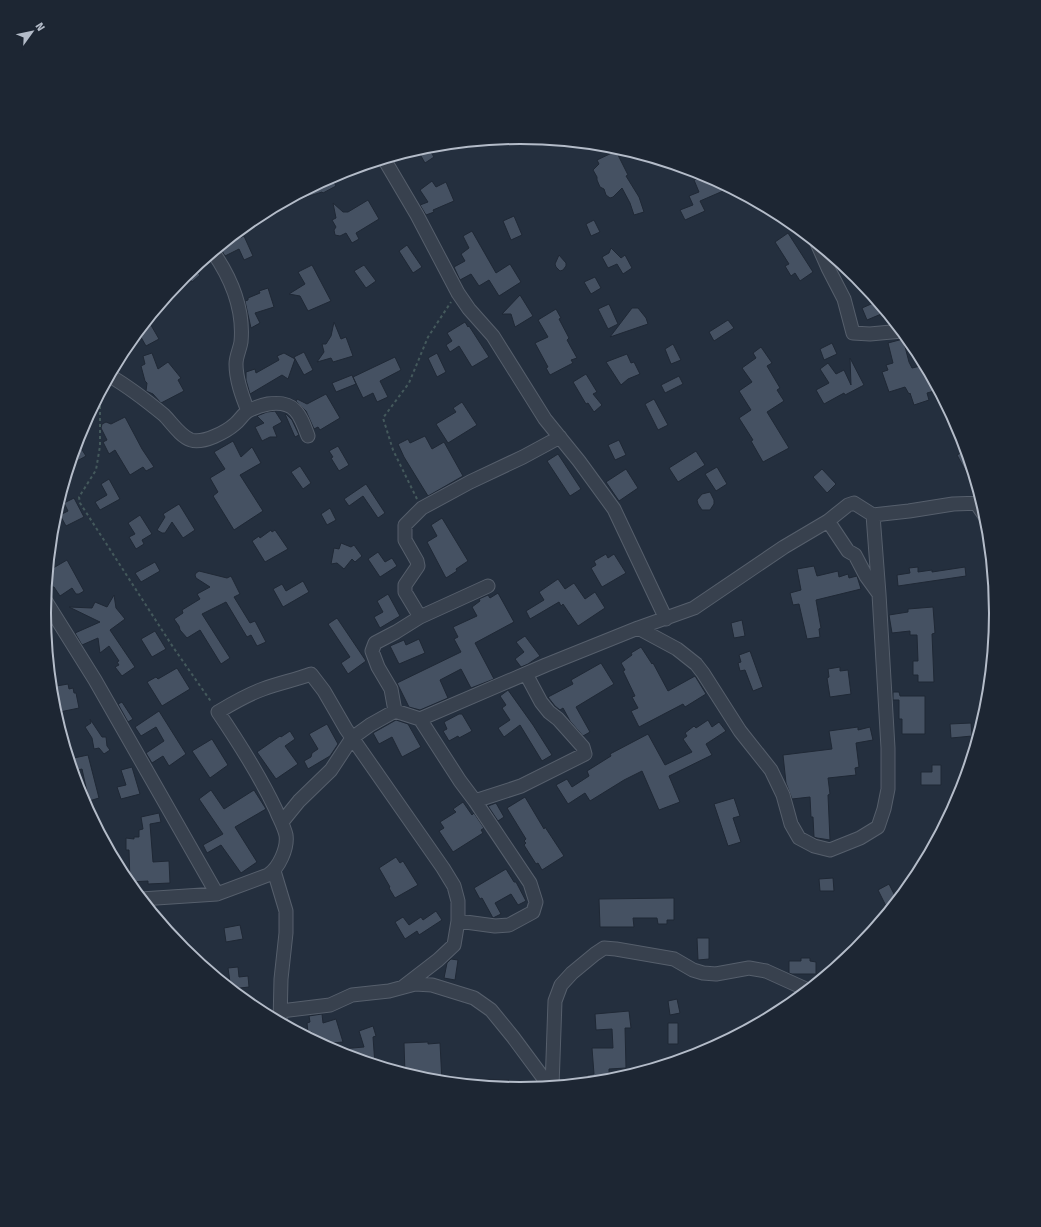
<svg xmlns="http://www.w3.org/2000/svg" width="1041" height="1227" font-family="'Fira Sans',sans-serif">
<rect width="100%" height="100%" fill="#242f3e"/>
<path fill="#455162" stroke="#1f2835" d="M427 146 434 157 425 163 417 149Z
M616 151 628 175 626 176 639 197 644 212 634 215 630 203 622 188 613 197 610 198 606 195 604 189 600 187 597 180V177L593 170 599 164 597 160Z
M706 175 710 183 716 181 730 188 700 201 705 211 685 220 680 210 693 205 689 196 699 192 694 180Z
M331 177 336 186 323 193 322 192 300 199 298 195Z
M432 181 436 187 446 182 454 201 433 210 434 212 426 215 420 205 428 202 420 190Z
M368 200 379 219 356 233 359 239 352 243 346 233 340 236 335 235 334 230 336 227 332 220 336 218 333 203 343 212H348Z
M514 216 522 235 511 240 503 221Z
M594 220 600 232 591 236 586 224Z
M472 231 496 273 510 264 521 282 499 296 489 280 479 286 471 274 460 280 454 267 465 261 461 254 469 248 463 236Z
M788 233 813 272 800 281 795 273 791 276 785 266 789 264 775 242Z
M244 236 253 256 244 260 239 249 225 256 222 251 226 246 225 244Z
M407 245 422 267 413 273 399 251Z
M611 248 621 258 625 255 632 268 623 274 617 264 608 268 602 257 609 253Z
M559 255 566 263V266L563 270 560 271 556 267 555 264Z
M312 265 331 301 308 311 300 296 289 294 305 284 298 272Z
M364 265 376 281 366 288 354 271Z
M194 268 200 275 192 282 186 274Z
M595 277 601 288 591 294 584 282Z
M268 288 274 307 255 313 260 323 251 328 245 301 248 300V298L260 293 259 291Z
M520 295 533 316 515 327 511 314H502Z
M878 301 886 312 867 320 862 308Z
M609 304 618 324 608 329 598 309Z
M632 308H638L646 318 648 324 610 337Z
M556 309 561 318 559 319 569 338 567 340 577 358 571 360 573 363 550 375 546 368 548 367 535 343 548 337 538 320Z
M148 320 159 339 146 346 138 332Z
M728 320 734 328 714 341 709 332Z
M334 322 341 339 346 337 353 356 333 362 331 358 317 362 324 352 322 344H326L331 336Z
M465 322 468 327 469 326 489 357 472 367 459 346 450 352 446 345 452 341 447 333Z
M903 339 909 362 912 368 925 365 938 390 927 393 929 400 914 405 910 393 909 394 905 387 889 392 882 372 888 370 886 365 893 363 888 343Z
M832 343 837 354 824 360 820 349Z
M673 344 681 360 671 364 665 349Z
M761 347 772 363 767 366 780 388 777 390 784 401 767 412 789 448 763 462 751 441 753 440 739 418 751 410 739 391 752 382 742 368 756 358 753 353Z
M304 352 313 370 304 375 294 357Z
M152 353 158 369 168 362 181 378 178 380 184 391 161 403 153 394 146 391 147 383 145 381 141 366 145 364 143 356Z
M284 353 295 359 288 379 282 375 250 394 246 380V372L255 369 256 373 279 360 277 356Z
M437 353 446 372 437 377 428 358Z
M627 354 631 363 634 362 640 374 628 379 621 385 606 362Z
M395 357 401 370 380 381 388 397 377 402 373 393 363 398 353 377Z
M850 358 864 385 845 395 844 393 824 404 816 390 829 383 820 369 828 363 836 374 844 370 851 385Z
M586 374 597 392 593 394 602 405 594 412 588 403 586 404 573 382Z
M352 375 356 384 336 392 332 383Z
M679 376 683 384 665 393 661 385Z
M326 394 340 418 320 430 318 427 314 429 306 411 296 401 297 399 307 404Z
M654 399 668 425 658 430 645 404Z
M462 402 477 425 448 443 436 424 456 412 453 408Z
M275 411 282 422 273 427 277 437H270L262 441 255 427 264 423 257 416 267 412Z
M285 414H286L292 420 299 435 295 437Z
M125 417 142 449 154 467 146 471 143 467 130 475 115 450 109 454 103 442 107 440 101 428 102 424 106 422 111 424Z
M425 436 432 449 444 442 463 476 428 496 404 457 398 444 408 439 410 443Z
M619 440 626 455 615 460 608 445Z
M233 441 241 457 252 447 261 463 240 475 263 511 234 530 213 496 218 492 210 478 225 469 214 452Z
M77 442 86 456 77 461 73 455Z
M338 446 349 465 339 471 331 458 333 457 329 451Z
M966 450 976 482 972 483 957 455Z
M696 451 705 465 678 482 669 468Z
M558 454 581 489 570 496 547 461Z
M300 466 311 483 303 489 291 472Z
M717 467 727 484 716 491 705 474Z
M626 469 638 488 619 501 606 482Z
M822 469 836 484 827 493 813 477Z
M109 479 120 499 100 510 95 502 107 495 101 484Z
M366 484 385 513 378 518 363 496 349 506 344 499Z
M710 492 714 500V504L710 510H702L698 504 697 500 702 494Z
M74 498 84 517 66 526 60 515 68 511 64 503Z
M179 504 195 530 183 538 172 522 165 533H162L157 530 165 517 163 514Z
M330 508 336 520 327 525 321 514Z
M140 515 152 534 142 540 144 544 136 549 129 537 135 534 128 523Z
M442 518 468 561 456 569 457 571 446 578 427 542 437 536 431 525Z
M271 530 272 532 275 530 288 549 265 562 252 541 259 536 260 538Z
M341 543 351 547 354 545 362 556 355 562 352 559 344 569 337 563 331 564 334 548 339 549Z
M378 552 385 562 392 558 397 566 380 577 368 559Z
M606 554 608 558 614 554 626 573 602 587 591 568 596 565 594 561Z
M67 560 84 591 79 594H76L72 588 60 596 54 587H47L48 571Z
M155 562 160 571 141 582 135 573Z
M814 566 817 576 838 571 839 577 848 574 849 578 857 576 861 589 816 600 821 628 819 629 820 637 807 639 799 604 793 605 790 593 801 590 797 569Z
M918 567V572L932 570V572L965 567 966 576 898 586 897 575 910 573 909 568Z
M199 571 227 578 231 576 240 594 234 597 250 623 255 621 266 642 257 646 251 635 247 637 226 602 202 614 230 658 221 664 200 630 187 638 180 630 179 626 174 619 183 613 182 610 200 599 197 594 210 587 196 578 195 575 196 573Z
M558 579 565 589 574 583 585 599 595 592 605 608 578 626 563 604 561 606 559 602 530 619 526 611 544 600 539 592Z
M303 581 309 592 283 607 273 589 282 584 286 591Z
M498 593 514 622 475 643 494 679 471 688 461 669 440 680 448 698 420 710 409 707 397 683 461 652 454 639 458 637 453 627 477 616 472 607 480 601 479 599 488 595 490 598Z
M388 594 400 616 380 628 374 617 383 612 377 601Z
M114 595 116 608 125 619 110 630 135 667 122 676 115 667 119 665 117 662 119 661 109 646 100 653 98 638 82 645 75 633 100 622 69 607 92 608 95 602 107 607Z
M933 607 935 633 932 634 934 682H918V675H913V661H918L917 635H910V631L892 633 889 615 908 612V609Z
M337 618 366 661 348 674 341 663 350 657 328 624Z
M742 620 745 636 734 638 731 623Z
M155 631 166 649 152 657 141 639Z
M525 636 540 656 528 664 521 667 515 659 524 652 516 642Z
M419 639 425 653 399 664 390 646 404 640 406 645Z
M641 647 652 664 653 663 668 691 695 676 706 694 685 707 683 704 639 727 631 711 638 708 632 697 635 696 623 671 625 670 621 663 632 655 631 653Z
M750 651 763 687 753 691 745 670 740 671 738 663 741 662 739 655Z
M601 663 614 684 576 707 590 732 583 736 570 721 563 708 560 710 555 706 548 697 573 684 571 680Z
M840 667V671L848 670 851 694 830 697 827 678 829 677 828 669Z
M177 668 190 689 162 706 147 682 156 677 158 679Z
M68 684 69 689 73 688 74 693H76L79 708 55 713 51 687Z
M508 690 533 725 552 755 542 761 520 725 504 737 498 728 510 720 502 708 506 705 500 696Z
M893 692H899L900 696H925V734H902V719H899V700H893Z
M122 702 133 719 128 722 118 704Z
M159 711 186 754 169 766 163 756 152 763 146 753 164 741 156 727 141 736 135 727Z
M459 714H462L472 731 459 738 458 736 449 741 443 731 447 729 444 722Z
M90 719 102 737H106L107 746 110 750 104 754 99 748 94 749 92 738 85 727 91 723Z
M396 720 408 724 421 747 402 757 392 737 379 744 373 733Z
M708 720 712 727 719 722 726 731 706 744 712 755 669 776 680 802 659 810 642 771 624 780 590 801 585 793 568 804 556 785 567 779 572 787 589 776 587 771 611 756 610 754 648 734 665 765 692 752 683 739 687 736 685 733 694 726 696 728Z
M971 723 972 736 951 738 950 724Z
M327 724 338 744 330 756 308 769 304 761 311 757 312 753 318 749 309 734Z
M858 727V730L870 727 873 740 856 743 859 767 855 768 856 775 828 778 830 794 828 795 830 840 817 838 814 837 813 817H811L810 797 792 799 786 783 783 755 832 749 829 731Z
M290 731 295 739 285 746 298 764 276 779 257 752 280 736 281 737Z
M212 739 228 765 210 778 192 751Z
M88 755 99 798 89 801 82 769 73 771 69 759Z
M932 765H941V785H921V772H932Z
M132 767 140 794 121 799 117 787 126 785 121 770Z
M211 790 224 809 254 790 266 809 235 827 257 862 241 873 221 845 207 853 203 845 223 834 199 799Z
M525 797 544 829 545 827 564 856 542 870 538 863 536 864 524 845 526 843 524 841 526 839 507 808Z
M734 798 740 816 733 818 741 842 728 846 714 804Z
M463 802 472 815 474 813 484 828 481 830 483 833 453 852 439 831 444 828 440 822 456 812 453 809Z
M496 803 504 817 498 821 488 806Z
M159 813 161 822 150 824 153 862 169 861 170 883 148 884V881L130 882 129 850H126V838L134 839V837H139V830L143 829 141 817Z
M396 857 400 863 403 861 418 885 395 898 389 888 390 887 379 868Z
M506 869 514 882H516L526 901 518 905 511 894 495 903 501 914 493 918 482 898 480 899 474 888Z
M833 878 834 891H820L819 879Z
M889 884 898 902 889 912 878 890Z
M674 898V920H667V924H658L657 918H633L634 927H600L599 899Z
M436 911 442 920 419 935 417 931 405 939 395 922 403 917 409 925 421 917 423 920Z
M240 925 243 939 226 942 224 928Z
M697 938H709V959L698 960Z
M801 958H810V961L816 962V974H792L789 973V961H801Z
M451 959 458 960 455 980 444 978 447 963Z
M238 967 239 977 248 976 249 987 231 989 228 968Z
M677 999 680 1013 670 1015 668 1001Z
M629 1011 631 1028H625L626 1068 609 1069V1074L617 1073 618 1080 588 1083 587 1075 594 1074 592 1048H613L612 1029 596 1030 595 1014Z
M322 1014 323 1023 336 1019 343 1042 321 1044 312 1040V1032L308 1033 307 1023 310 1022 309 1016Z
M668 1023H678V1044H668Z
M373 1026 376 1036 373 1037 375 1065 338 1054 330 1050 364 1047 359 1031Z
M428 1042V1044L440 1043 442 1082 427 1081 405 1074 404 1043Z
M480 1079 509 1080V1089L480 1086Z"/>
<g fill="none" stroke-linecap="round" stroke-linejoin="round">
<g stroke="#565f6c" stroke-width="15">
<path id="street" d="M384 159 417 215 458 293 469 309 493 336 545 419 579 461 614 509 666 619
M784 216 790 221
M817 243 828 268 844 299 853 333 870 334 902 331
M213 252C231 278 244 310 241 342 240 349 236 356 236 364 236 380 242 396 248 411
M110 376C129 387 147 401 164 415 172 423 180 436 191 440 203 444 226 432 235 424 240 420 243 414 248 411 254 408 262 405 268 404 295 400 300 414 308 436
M976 503 987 519
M828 521 848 551 855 555 866 576 879 594
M45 600 95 680 217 894
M996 605V619
M420 617 405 592V585L418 566 417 561 405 540V525L422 508 470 482 523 457 560 437
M638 628 677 649 696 664 703 673 740 731 771 770 783 795 791 824 799 838 814 846 830 850 860 838 878 827 884 809 888 789V748L879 594 873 515
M395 711 391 689 378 667 372 651 375 643 396 632 420 617 488 586
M420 719 460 781 475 801 521 786 585 754 583 747 558 719 549 712 541 702 526 674
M282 822 299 801 331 770 352 738 370 725 395 711 420 719 546 665 638 628 694 608 784 547 828 521 848 505 854 503 873 515 909 511 953 504 982 503
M274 871 286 911V933L281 979 280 1023
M141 899 217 894 268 875C279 868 288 848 286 835 284 826 279 818 276 810 260 776 239 743 218 712 233 703 246 695 263 689 279 683 295 680 311 674L324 691 346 729 443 868 454 886 458 901V921L454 945 438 960 403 987
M458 921 495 926 509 925 533 912 536 902 530 883 475 801
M281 1011 330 1005 352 995 389 991 415 984 432 985 474 998 491 1010 513 1037 550 1087
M552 1087 555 1001 561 985 572 973 595 954 604 948 616 949 674 959 693 970 703 973 716 974 749 968 766 971 808 990"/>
</g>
<path stroke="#44595c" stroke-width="2" stroke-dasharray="3 3" stroke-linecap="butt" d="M100 394V446L96 470 79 497 80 503 173 647 212 703
M417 499 393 450 383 418 409 383 428 337 451 302"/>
<use href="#street" stroke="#38414e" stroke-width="13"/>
</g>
<path d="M0 0H1041V1227H0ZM51 613a469 469 0 1 1 938 0a469 469 0 1 1-938 0Z" fill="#1d2633" fill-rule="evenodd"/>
<path fill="none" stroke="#b4bcc9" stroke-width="2" d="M51 613a469 469 0 1 1 938 0a469 469 0 1 1-938 0Z"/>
<g transform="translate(32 32) rotate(57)" stroke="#1d2633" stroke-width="3" paint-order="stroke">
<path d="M0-3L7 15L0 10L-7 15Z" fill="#b4bcc9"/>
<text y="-6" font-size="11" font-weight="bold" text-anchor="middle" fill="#b4bcc9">N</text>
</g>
</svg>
